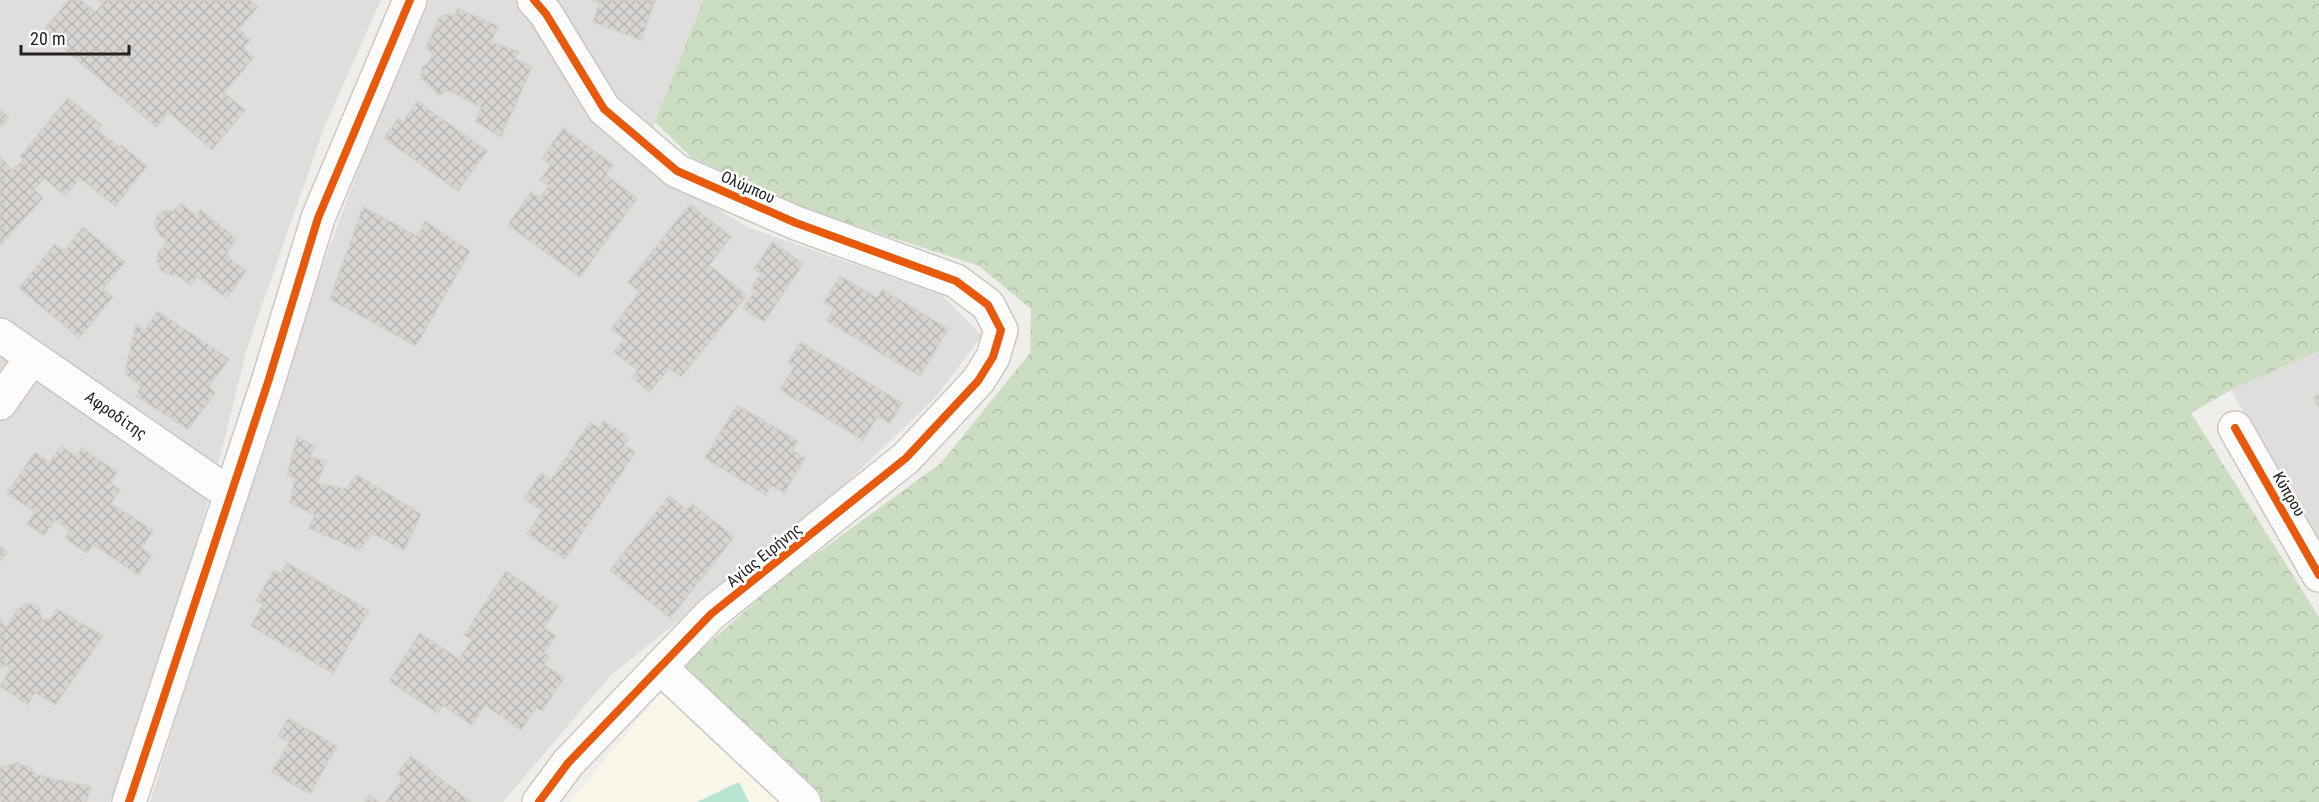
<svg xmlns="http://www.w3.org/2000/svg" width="2319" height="802" font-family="'Roboto Condensed',sans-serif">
<defs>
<pattern id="forest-crowns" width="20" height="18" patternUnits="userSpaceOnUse" patternTransform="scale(1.5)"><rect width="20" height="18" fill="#cbdec1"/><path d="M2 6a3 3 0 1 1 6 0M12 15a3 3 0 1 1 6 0" fill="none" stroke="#aebea6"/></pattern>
<pattern id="building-cross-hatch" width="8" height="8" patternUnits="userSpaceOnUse" patternTransform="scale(1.5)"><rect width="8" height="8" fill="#d7d4d2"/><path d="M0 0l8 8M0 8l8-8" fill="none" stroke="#b8b6b4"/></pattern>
</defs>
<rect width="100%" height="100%" fill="#f0eeeb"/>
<path fill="#dfdedc" d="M0 0H381L324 128 247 348 218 465 168 642 110 802H0Z
M423 0H703L655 122 645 165 747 227 942 295 982 336 935 398 824 504 611 675 503 802H150L285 369 407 36Z
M2319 351V548L2231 390Z"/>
<path fill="#f8f7e8" d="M663 690 782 802H570Z"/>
<path fill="url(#forest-crowns)" d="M703 0H2319V351L2231 390 2191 413 2319 617V802H819L677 671 779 581 941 463 1030 353 1031 309 979 266 804 209 691 157 655 122Z"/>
<path fill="#b7e6d2" d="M739 782 749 802H697Z"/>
<path fill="url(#building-cross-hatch)" stroke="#d3d0cc" stroke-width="1.5" d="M69 0H81L95 12 103 4 98 0H250L258 7 238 29 250 40 243 48 254 57 224 93 245 110 212 150 169 112 156 127 43 31Z
M592 0H655L641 40 593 22 600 3Z
M458 9 498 26 491 42 519 52 515 59 532 67 501 137 476 122 481 107 448 90 439 95 421 78 422 68 429 62 433 54 426 48 439 18 447 14 454 16Z
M68 98 102 125 98 130 119 147 121 145 147 166 115 206 80 178 65 196 20 157Z
M417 101 487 151 458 191 384 138 398 118 403 122Z
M0 109 9 118 0 127Z
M563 128 613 165 606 175 637 198 580 277 508 225 531 192 540 198 549 186 540 180 551 165 542 158Z
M0 157 13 170 23 160 44 178 34 189 43 198 0 245Z
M181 204 196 215 201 210 236 239 226 255 246 271 227 298 197 276 191 285 177 275 166 274 160 269 157 259 158 251 164 248 167 239 160 236 156 227 155 219 159 214 165 211H173Z
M690 204 731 237 709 265 747 295 681 377 669 368 650 392 632 377 638 371 614 352 624 339 611 329 640 292 628 282Z
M363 207 417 236 425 221 470 251 416 346 330 299Z
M83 227 125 262 103 289 113 297 79 338 19 288 55 244 64 251Z
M772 242 803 264 764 322 743 308 755 291 751 288 761 273 754 269Z
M840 276 877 298 882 289 948 329 920 376 827 321 834 308 824 302Z
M157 311 229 359 209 386 215 393 188 429 136 396 141 386 125 373 136 324 145 330Z
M800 342 902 403 890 423 878 416 863 440 780 390 794 367 788 363Z
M2319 394V407L2313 398Z
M737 405 798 441 792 450 805 458 784 493 771 485 766 495 705 458Z
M604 421 629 437 624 445 635 452 565 559 527 534 542 511 524 499 541 473 551 480 590 422 599 428Z
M297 437 315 446 310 457 326 461 317 483 346 489 357 475 421 514 404 550 372 533 359 550 309 528 315 515 290 503 295 478 287 476Z
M61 446 76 457 82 448 117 472 110 483 120 490 111 503 153 531 141 548 152 555 138 575 93 544 87 553 65 538 70 531 55 520 44 535 27 524 35 512 7 493 35 452 50 463Z
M669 496 687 510 692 504 734 537 670 618 610 570Z
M0 546 7 552 0 561Z
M287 563 369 610 333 673 251 626 263 604 256 601 274 570 281 574Z
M506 571 558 606 544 628 556 636 544 653 550 657 544 665 564 678 542 711 536 707 521 730 485 705 472 725 443 705 438 713 389 681 420 633 459 659 472 640 464 635Z
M27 604 38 606 42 620 50 619 57 609 103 636 55 705 35 692 28 705 0 686 10 671 7 665 0 668V620L6 628 18 609Z
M288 718 337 746 310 794 272 772 289 742 278 736Z
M411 756 471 802H386L403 779 397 774Z
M17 763 31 768 35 775 91 787 86 802H0V768Z
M370 795 379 802H365Z"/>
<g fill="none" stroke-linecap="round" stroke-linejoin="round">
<g stroke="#c9c8c7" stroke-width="36">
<path id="minor" d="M534 0 546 14 604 109 677 171 796 223 956 281 988 305 1001 330 993 357 978 381 906 458 711 614 568 763 539 802
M0 335 231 495
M0 403 32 357
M2235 428 2319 575
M660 667 804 802
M129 802 268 382 318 218 410 0"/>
</g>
<use href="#minor" stroke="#fdfcfc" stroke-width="33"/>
<g stroke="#fff" stroke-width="11">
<path id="cycleway" d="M534 0 546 14 604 109 677 171 796 223 956 281 988 305 1001 330 993 357 978 381 906 458 711 614 568 763 539 802
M2235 428 2319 575
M129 802 268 382 318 218 410 0"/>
</g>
<use href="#cycleway" stroke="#e8590c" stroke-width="8"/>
</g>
<g text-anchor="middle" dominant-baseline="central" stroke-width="5" stroke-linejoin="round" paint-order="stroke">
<g font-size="16" fill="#222" stroke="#fff">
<text transform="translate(748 187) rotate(24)">Ολύμπου</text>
<text transform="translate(116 415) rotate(35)">Αφροδίτης</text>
<text transform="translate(2289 494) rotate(60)">Κύπρου</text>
<text transform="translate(764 555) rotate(-39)">Αγίας Ειρήνης</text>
</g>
</g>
<path d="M21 45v9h108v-9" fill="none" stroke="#222222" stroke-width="3"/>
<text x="30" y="45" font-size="18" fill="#222222" stroke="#ffffff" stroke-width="4.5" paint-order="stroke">20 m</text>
</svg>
